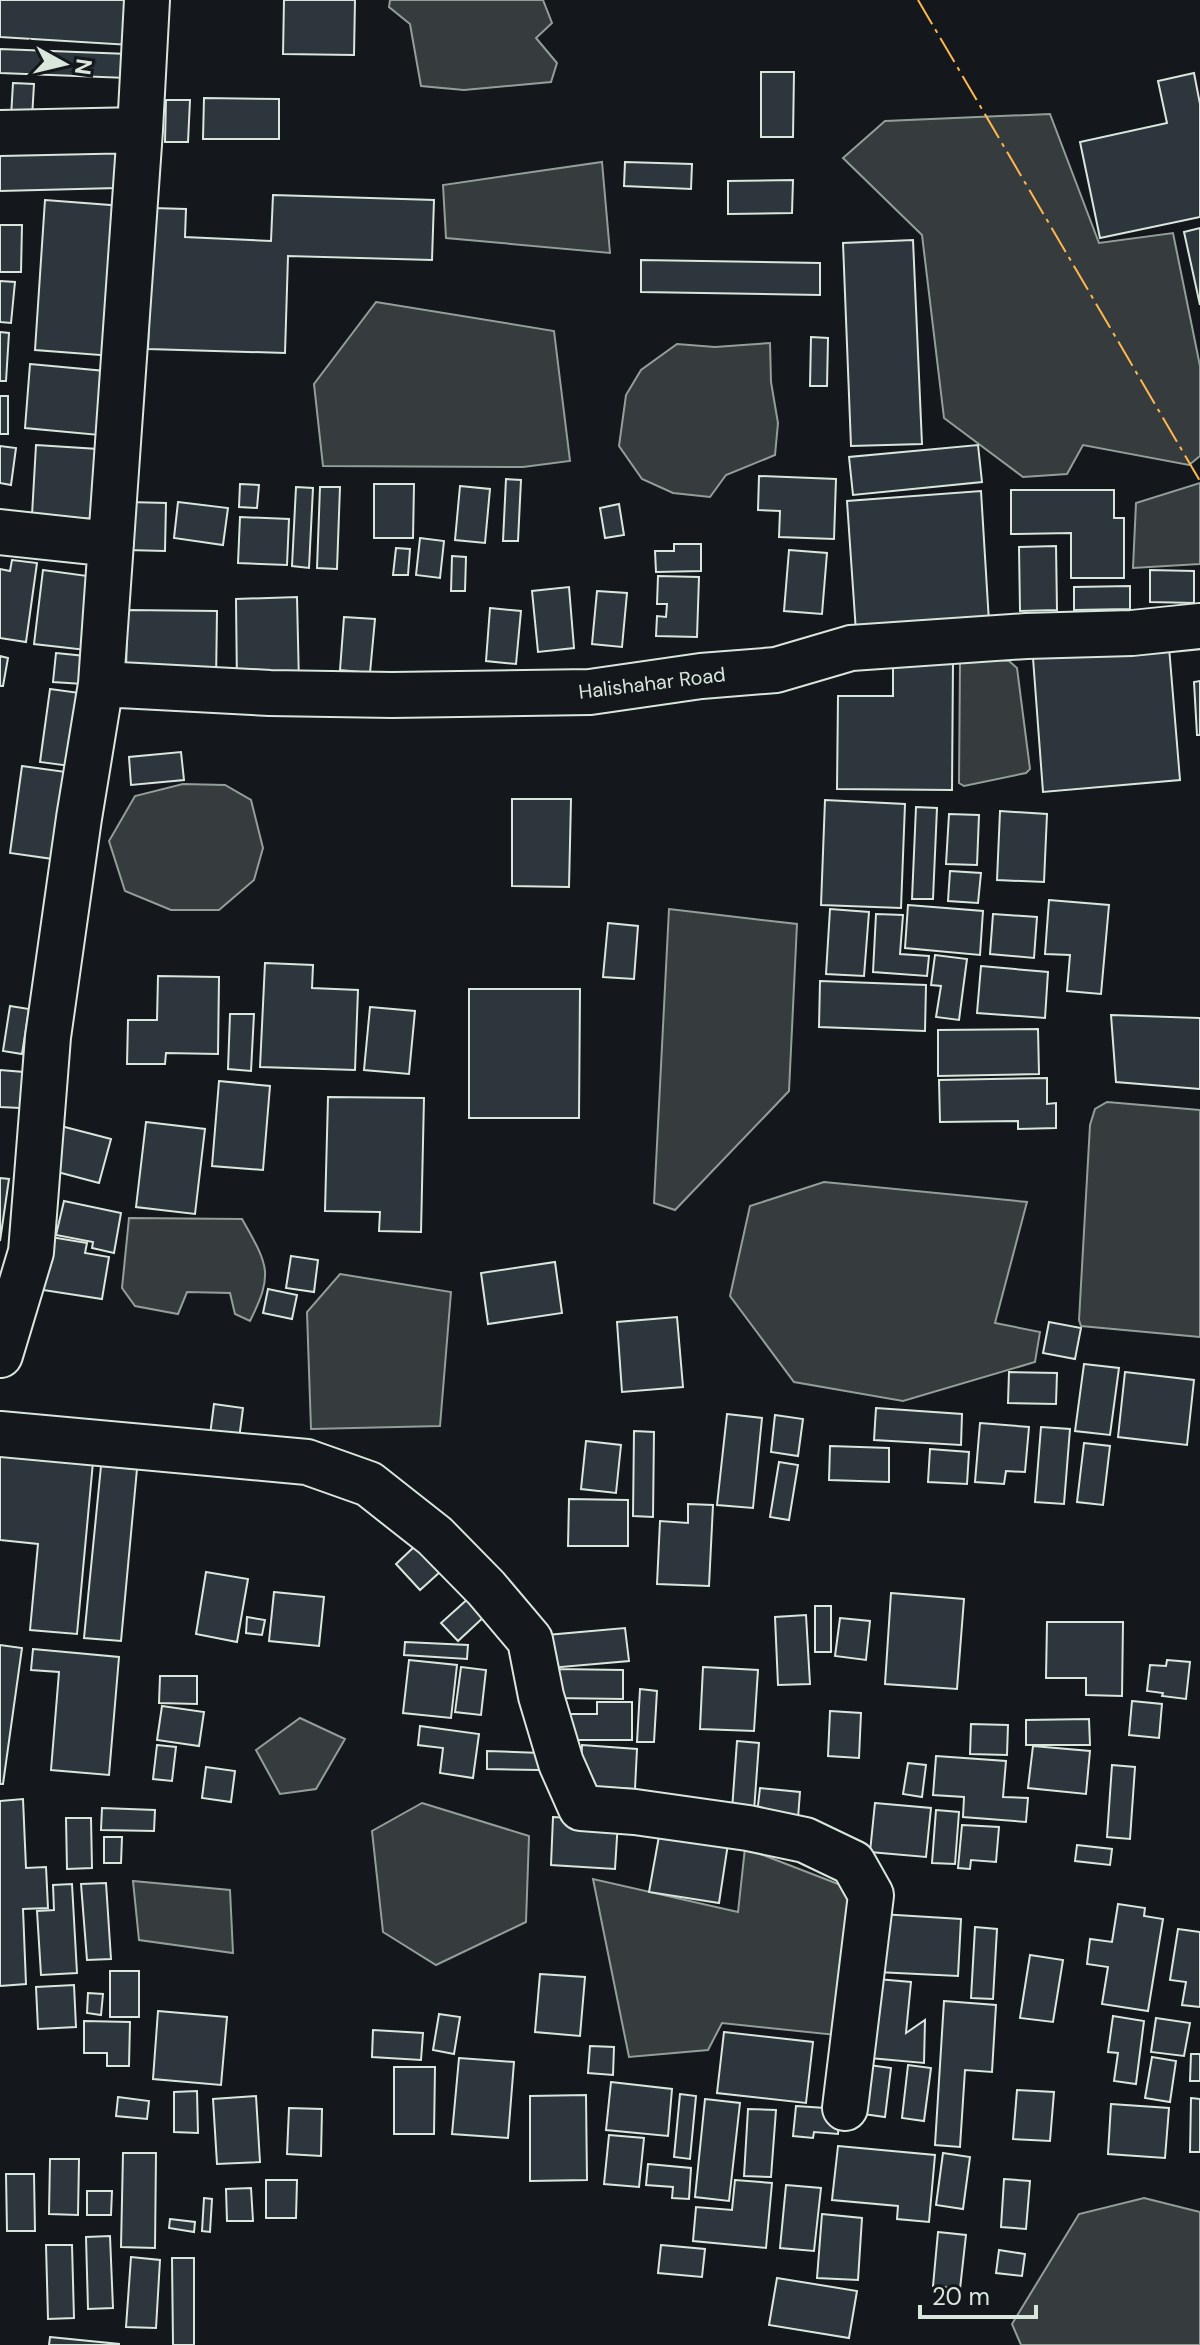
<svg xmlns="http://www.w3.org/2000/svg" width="1200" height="2345" font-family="'DM Sans',sans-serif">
<rect width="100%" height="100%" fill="#14181c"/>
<path fill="#363b3e" stroke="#939e99" stroke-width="2" d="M390 0H543L552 23 536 38 557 63 551 82 464 90 421 86 410 24 389 7Z
M1050 114 1099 243 1173 233 1200 366V456L1189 465 1083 445 1067 474 1023 477 944 418 922 235 843 158 885 121Z
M602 162 610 253 446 238 443 185Z
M376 302 554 331 570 461 523 467 323 466 314 384Z
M770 343 771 382 778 423 775 455 726 475 710 497 673 493 642 479 619 446 626 395 641 370 677 344 715 347Z
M1200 483V564L1133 568 1136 503Z
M963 656 1009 661 1017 668 1030 769 1026 773 964 786 959 783 960 661Z
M183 784 225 785 251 800 263 848 254 880 219 910H171L125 891 109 841 135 796Z
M669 909 797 924 789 1091 675 1210 654 1203Z
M1107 1102 1200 1110V1337L1081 1326 1079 1320 1090 1125 1095 1109Z
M824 1182 1027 1202 995 1323 1040 1332 1035 1362 903 1401 794 1382 730 1296 750 1206Z
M129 1218 242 1219C268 1265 274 1273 250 1321L235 1314 230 1293 187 1292 178 1314 135 1306 122 1288Z
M340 1274 451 1292 440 1426 311 1429 307 1312Z
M300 1718 345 1739 316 1789 280 1794 256 1750Z
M422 1803 529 1836 526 1922 436 1965 383 1932 372 1831Z
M745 1848 851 1889 836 2035 722 2023 708 2050 629 2057 593 1879 738 1912Z
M133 1881 230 1890 233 1953 139 1940Z
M1144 2198 1200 2212V2345H1021L1012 2324 1079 2214Z"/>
<path fill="#2c363c" stroke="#d8e6dc" stroke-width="2" d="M0 0H132L130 45 0 37Z
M284 0H355L354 55 283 54Z
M0 49 128 54 127 78 0 73Z
M761 72H794L793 137H761Z
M1194 73 1200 104V217L1100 238 1080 142 1167 123 1158 81Z
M13 83 34 84 32 118 11 117Z
M204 98 279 99V139H203Z
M166 100H190L188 142H165Z
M116 150 117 188 0 191V153Z
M625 162 692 164 691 189 624 186Z
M793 180 792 213 728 214V181Z
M273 195 434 200 432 260 288 256 285 353 148 349 153 208 186 209 185 237 271 241Z
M45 200 123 206 113 356 35 350Z
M0 225H22L21 272H0Z
M1200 228V305L1184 232Z
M913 240 922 444 851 446 843 243Z
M641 260 820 263V295L641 292Z
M0 281 15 282 11 323 0 322Z
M0 332 9 333 6 381H0Z
M811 337 828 338 827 386H810Z
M30 364 105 371 99 435 25 428Z
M0 396H8V434H0Z
M36 445 98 449 94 519 32 515Z
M978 445 982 482 853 495 849 457Z
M0 446 16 448 11 485 0 483Z
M759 476 836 479 834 539 779 537 780 511 758 510Z
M506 479 521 480 518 541H503Z
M240 484 259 485 257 508 239 507Z
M374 484H414L413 538H374Z
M460 486 490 489 485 543 455 540Z
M296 487 313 488 309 568 292 566Z
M320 487H340L337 569 317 568Z
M1011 490H1114V518H1124V578H1071V533L1011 534Z
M981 491 989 622 856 632 847 501Z
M128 502 166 503 165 551 127 550Z
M178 502 228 508 223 545 174 538Z
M619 504 624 535 605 538 600 508Z
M240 517 289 519 287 565 238 563Z
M420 538 444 541 440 578 416 575Z
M674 544H701V571L656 572 655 551H674Z
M1056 546 1057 610 1020 611 1019 547Z
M396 548 410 549 408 575H393Z
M789 550 827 553 822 614 784 611Z
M452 556 466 557 465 591H451Z
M12 560 37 563 26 642 0 638V569L10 571Z
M43 570 95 577 86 650 34 644Z
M1150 570 1194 571V603L1150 602Z
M658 576 699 577 697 637 656 636 657 616 666 617 667 604H657Z
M1130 586V609L1074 610V587Z
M569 587 574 648 538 652 532 591Z
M597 591 627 593 622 647 592 644Z
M297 597 299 684 237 686 236 599Z
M490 608 521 611 516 664 486 661Z
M127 610 217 611 216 683 126 682Z
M344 617 375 619 370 673 340 670Z
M1169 647 1180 780 1043 792 1033 658Z
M56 653 85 656 83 684 53 682Z
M0 656 8 658 3 686H0Z
M893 660 953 661 952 790 837 789 838 696H893Z
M1200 681V735H1197L1194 682Z
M50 689 80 693 70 766 40 762Z
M181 752 184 780 131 785 129 757Z
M22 766 66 772 53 859 10 853Z
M512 799H571L569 887 512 886Z
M825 800 905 804 901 908 821 905Z
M916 807 937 808 933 899H912Z
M1000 811 1047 814 1044 882 997 880Z
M949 814 979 815 977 865 946 864Z
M950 871 981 873 978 903 948 901Z
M1049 900 1109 905 1101 994 1067 991 1070 955 1045 954Z
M908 905 983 911 980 955 905 948Z
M830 909 869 912 864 976 826 974Z
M876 914 903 915 900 954 929 956 927 976 873 972Z
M993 914 1037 917 1034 958 990 954Z
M608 923 638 926 634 979 603 977Z
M935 955 967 959 959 1020 936 1017 941 986 931 985Z
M265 963 313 965 312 988 358 990 355 1070 260 1067Z
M981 966 1048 972 1045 1018 977 1013Z
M158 976 219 977 218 1054 166 1053 165 1064H127L128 1020H157Z
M820 981 926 985 925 1031 819 1027Z
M469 989H580L579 1118H469Z
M10 1006 29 1009 22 1054 3 1051Z
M370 1007 415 1011 409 1074 364 1070Z
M230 1014H254L251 1071 228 1069Z
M1111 1015 1200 1018V1089L1116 1082Z
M1038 1029 1039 1074 938 1076V1030Z
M0 1070 24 1072 20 1108 0 1107Z
M1047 1078V1104L1056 1103V1128L1018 1129V1121L940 1122 939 1080Z
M219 1081 270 1086 263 1170 212 1166Z
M328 1097 424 1098 421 1232 379 1231 380 1212 325 1211Z
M146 1122 205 1129 195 1214 136 1207Z
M61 1126 111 1139 99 1183 50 1170Z
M0 1178 9 1179 0 1241Z
M64 1201 121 1213 114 1253 92 1248 93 1242 56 1235Z
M39 1235 87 1243 85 1253 109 1257 102 1299 30 1288Z
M291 1256 318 1260 314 1292 286 1288Z
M555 1262 562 1313 488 1324 481 1273Z
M268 1289 297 1295 292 1319 263 1313Z
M677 1317 683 1387 622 1392 617 1322Z
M1049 1322 1081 1328 1075 1359 1043 1353Z
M1084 1364 1119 1368 1110 1435 1075 1431Z
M1009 1372 1057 1373 1056 1404 1008 1403Z
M1125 1372 1194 1380 1187 1445 1118 1437Z
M214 1404 243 1408 239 1439 210 1435Z
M876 1408 962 1414 961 1445 874 1440Z
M727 1414 762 1418 753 1508 717 1505Z
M775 1415 803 1419 798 1456 771 1452Z
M980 1423 1029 1427 1025 1472 1006 1471 1004 1484 975 1482Z
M1041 1427 1070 1429 1064 1504 1035 1502Z
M634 1431 654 1432 653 1517 633 1516Z
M586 1441 621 1445 616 1493 581 1489Z
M1084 1443 1110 1446 1103 1505 1077 1502Z
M830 1446 889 1448V1482L829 1480Z
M930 1449 969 1452 967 1484 928 1482Z
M0 1453 93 1462 77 1634 30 1630 38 1544 0 1540Z
M779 1462 798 1465 789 1520 770 1517Z
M101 1466 137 1469 121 1641 84 1638Z
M569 1499 628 1500V1546H568Z
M688 1504 713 1505 709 1586 657 1584 660 1521 688 1523Z
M415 1546 440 1572 420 1590 396 1564Z
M206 1572 248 1579 237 1642 196 1634Z
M274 1592 324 1597 319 1646 269 1641Z
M891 1593 964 1599 957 1689 885 1684Z
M470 1597 486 1615 458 1641 441 1623Z
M815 1606H831V1652H815Z
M806 1615 810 1684 778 1685 775 1617Z
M247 1617 265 1620 262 1635 246 1633Z
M840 1618 870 1621 866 1660 835 1656Z
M1047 1622H1123L1122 1696 1086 1695V1678H1046Z
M625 1628 629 1661 550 1668 547 1635Z
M405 1642 468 1645 467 1659 404 1655Z
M0 1645 22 1648 3 1784H0Z
M33 1649 119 1657 109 1775 51 1770 59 1672 31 1670Z
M409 1660 457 1665 451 1718 403 1713Z
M1167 1660 1190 1662 1186 1699 1162 1696 1163 1693 1147 1691 1150 1665 1166 1666Z
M461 1667 486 1670 481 1715 455 1712Z
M703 1667 758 1670 754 1731 700 1729Z
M556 1669 623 1670V1699L556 1698Z
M160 1676H197V1704L159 1703Z
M640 1689 657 1691 654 1742H637Z
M1132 1701 1162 1704 1159 1738 1129 1735Z
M597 1702H632V1740H560L561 1714H597Z
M162 1706 204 1712 199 1746 157 1740Z
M830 1711 861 1713 859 1758 828 1756Z
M1089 1719 1090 1745H1026V1720Z
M971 1724 1008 1725 1007 1755 970 1754Z
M420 1726 479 1734 473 1778 440 1773 443 1748 418 1745Z
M737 1741 759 1743 754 1811 732 1810Z
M157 1745 176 1747 172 1781 153 1779Z
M582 1745 637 1749 635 1789 580 1786Z
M1033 1746 1090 1751 1086 1794 1028 1788Z
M487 1751 540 1753 539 1770 487 1769Z
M936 1756 1006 1761 1003 1797 1028 1798 1026 1822 963 1817 964 1797 933 1795Z
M908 1763 926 1765 922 1797 903 1794Z
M1112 1765 1135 1767 1130 1839 1107 1837Z
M206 1767 235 1771 231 1802 202 1798Z
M760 1788 800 1792 798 1818 757 1814Z
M23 1799 26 1868 46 1867 48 1908 23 1909 26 1984 0 1986V1801Z
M875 1803 931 1808 926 1857 870 1852Z
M102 1808 155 1810 154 1831 101 1830Z
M936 1810 959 1812 955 1864 932 1863Z
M553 1817 618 1821 615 1869 551 1865Z
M66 1818H91L92 1868 67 1869Z
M661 1825 729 1837 719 1903 649 1892Z
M962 1825 999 1827 996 1862 971 1860 970 1869 958 1868Z
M104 1837H122L121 1863H104Z
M1077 1845 1112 1849 1110 1865 1075 1861Z
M106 1883 111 1959 87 1960 81 1884Z
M72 1884 77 1973 41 1975 37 1911 54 1910 53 1885Z
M1118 1904 1145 1908 1144 1916 1163 1919 1148 2011 1102 2004 1108 1967 1087 1964 1090 1939 1112 1942Z
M880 1914 961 1919 958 1976 877 1972Z
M975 1927 997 1929 993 1999 971 1998Z
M1178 1929 1200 1932V2007L1182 2005 1186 1982 1170 1980Z
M1030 1955 1063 1960 1053 2022 1020 2018Z
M110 1971H139V2017H110Z
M540 1974 585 1977 580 2036 535 2032Z
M877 1979 911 1982 906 2033 925 2020 924 2063 870 2058Z
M74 1985 76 2027 38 2029 36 1987Z
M88 1993 103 1994 101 2015 87 2013Z
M944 2001 996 2005 992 2072 965 2070 960 2147 935 2145Z
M158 2011 227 2017 221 2085 153 2079Z
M439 2014 460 2017 454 2054 433 2050Z
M1113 2016 1144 2021 1136 2084 1114 2081 1118 2053 1108 2052Z
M1156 2018 1190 2023 1184 2056 1151 2052Z
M84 2021 130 2022 129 2066H107V2053H84Z
M373 2030 423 2033 421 2060 372 2057Z
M724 2032 813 2042 806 2103 717 2093Z
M590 2046 614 2047 613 2075 588 2073Z
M1191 2054H1200V2081H1190Z
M1152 2057 1176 2061 1170 2102 1145 2098Z
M459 2058 514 2062 508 2138 452 2134Z
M862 2064 891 2068 885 2117 856 2113Z
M908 2065 931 2068 924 2121 902 2118Z
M394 2067H435L434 2134H394Z
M611 2082 672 2089 668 2136 606 2130Z
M1017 2090 1054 2092 1050 2141 1013 2139Z
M197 2091 198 2133 174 2132V2092Z
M680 2094 696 2096 690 2159 674 2157Z
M586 2095 587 2180 530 2181V2096Z
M256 2096 260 2162 217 2164 213 2099Z
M118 2097 149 2101 147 2119 116 2116Z
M1191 2098 1200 2099V2152H1190Z
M705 2099 740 2103 729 2201 695 2197Z
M1111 2104 1169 2108 1165 2158 1108 2154Z
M796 2106 840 2109 838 2134 814 2132 813 2138 793 2136Z
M289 2108 322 2109 321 2156 287 2154Z
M748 2109 776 2110 771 2177 744 2176Z
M609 2135 644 2138 639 2187 604 2184Z
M838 2146 935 2155 929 2222 897 2219 898 2206 832 2200Z
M123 2153H156L155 2248 121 2247Z
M943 2153 970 2157 963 2209 936 2205Z
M50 2159H79L78 2215 49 2214Z
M648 2164 691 2168 689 2199 672 2198 673 2187 646 2185Z
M6 2174H34L35 2231H7Z
M1004 2179 1030 2181 1026 2229 1001 2227Z
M266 2180H297L296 2218H266Z
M735 2180 772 2183 766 2248 693 2241 696 2207 732 2210Z
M786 2185 821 2188 814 2251 780 2248Z
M251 2188 253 2221H227L226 2189Z
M87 2191H112L111 2215H87Z
M204 2198 212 2199 210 2232 202 2231Z
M822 2214 862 2218 858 2280 817 2278Z
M170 2219 195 2222 194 2232 169 2228Z
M938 2232 966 2235 960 2289 933 2286Z
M110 2236 113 2308 88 2309 86 2237Z
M46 2245H72L74 2318 48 2319Z
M661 2245 705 2249 702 2277 658 2273Z
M999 2250 1025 2254 1022 2276 996 2273Z
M131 2257 160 2260 156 2328 126 2327Z
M172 2258H194V2345H173Z
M777 2278 857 2291 849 2338 769 2325Z
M50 2337 119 2344V2345H49Z"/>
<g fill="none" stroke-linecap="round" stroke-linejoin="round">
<g stroke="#d8e6dc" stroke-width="48">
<path id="minor" d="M0 133 140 130
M0 532 111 544
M101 684 270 693 392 695 590 692 701 676 776 670 851 648 1026 636 1132 633 1200 626
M0 1355 31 1252 48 1037 79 818 101 684 140 130 147 0
M0 1434 307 1462 369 1484 435 1536 486 1588 530 1640 541 1696 561 1763 581 1808 635 1812 748 1828 805 1840 853 1863 871 1895 845 2108"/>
</g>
<use href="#minor" stroke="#14181c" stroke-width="44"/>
<path stroke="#ffb74d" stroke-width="2" stroke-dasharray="28 6 4 6" stroke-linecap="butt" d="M918 0 1200 481"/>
</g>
<g text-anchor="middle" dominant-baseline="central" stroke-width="6" stroke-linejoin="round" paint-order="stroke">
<g font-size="20" fill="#d8e6dc" stroke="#14181c">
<text transform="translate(652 683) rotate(-7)">Halishahar Road</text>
</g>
</g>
<g transform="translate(64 64) rotate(98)" stroke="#14181c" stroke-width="6" paint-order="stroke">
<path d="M0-6L14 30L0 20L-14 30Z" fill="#d8e6dc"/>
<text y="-12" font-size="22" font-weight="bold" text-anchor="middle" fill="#d8e6dc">N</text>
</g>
<path d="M920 2305v12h116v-12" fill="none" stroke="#d8e6dc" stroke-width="4"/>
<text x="932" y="2305" font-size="24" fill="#d8e6dc" stroke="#14181c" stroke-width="6" paint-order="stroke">20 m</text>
</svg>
